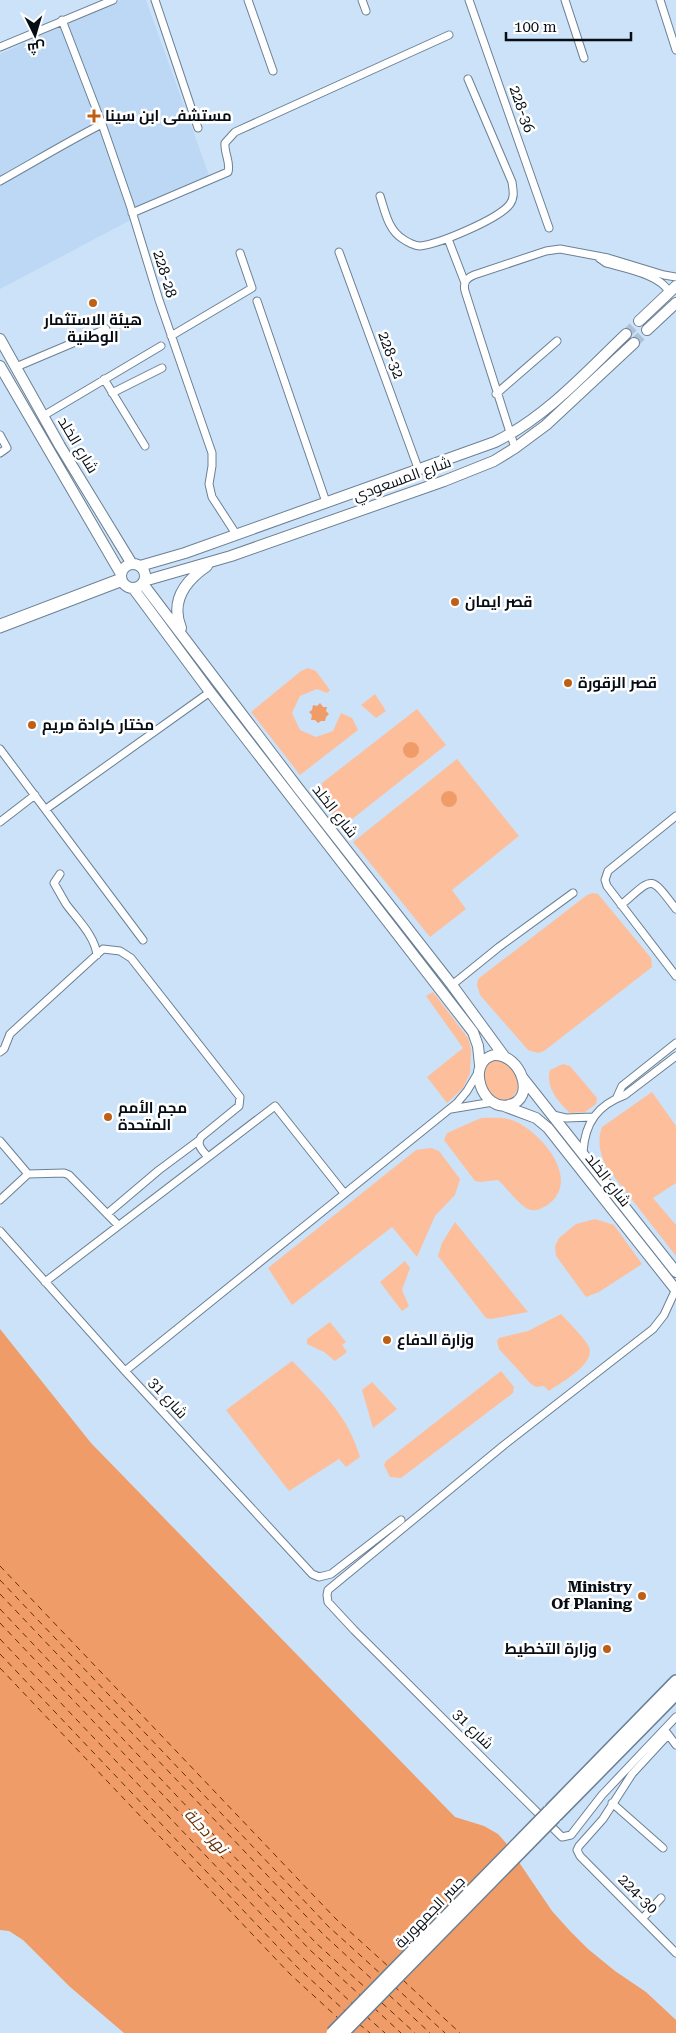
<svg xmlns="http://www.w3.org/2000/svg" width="676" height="2033" font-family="'Roboto Serif',Cairo,serif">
<rect width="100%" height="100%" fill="#cce2f8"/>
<path fill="#bdd8f4" d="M121 0H146L210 178 0 289V54Z"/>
<path fill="#fdbf9b" d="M308 668 316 671 330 690 327 693 317 689 300 696 292 713 300 730 316 737 333 731 341 713 352 718 358 730 300 775 251 712 301 671Z
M375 694 386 711 376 718 361 705Z
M417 709 446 745 342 827 322 801V783Z
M457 759 519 836 452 890 466 909 430 937 353 842Z
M593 893 598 894 651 958 652 967 544 1051 538 1053 528 1050 480 995 477 985 478 979 587 895Z
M433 992 468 1038 471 1049 470 1073 463 1088 447 1103 427 1077 463 1048 426 996Z
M493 1059 505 1060 516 1072 518 1089 511 1099C490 1105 483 1086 483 1070Z
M563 1064 570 1066 597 1098 596 1104 585 1112 570 1113C558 1102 545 1087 550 1070Z
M652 1092 676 1126V1183L653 1198 676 1225V1256L605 1165C600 1151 597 1141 602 1127Z
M481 1118C492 1118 502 1117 512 1120 541 1131 584 1181 546 1206 540 1209 535 1212 528 1209 519 1205 506 1187 498 1180L480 1182 475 1181 444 1140 447 1133Z
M431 1148 439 1151 460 1179 455 1195 435 1216 417 1257 392 1227 292 1305 268 1268 416 1150Z
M595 1219 614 1225 642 1264 599 1292 586 1297 556 1256 555 1246 559 1238 576 1224Z
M455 1222 528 1312 491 1319 486 1318 438 1256 442 1243Z
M405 1261 410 1268 402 1290 409 1306 402 1311 380 1282Z
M561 1314C569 1323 584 1337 589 1347 596 1364 560 1383 549 1391L544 1386 536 1387 531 1384 499 1349 497 1341 499 1338 528 1331Z
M330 1322 346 1342 342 1345 347 1352 335 1361 324 1352 307 1344V1339Z
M292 1361C322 1391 348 1416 360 1457L346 1467 339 1459 289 1491 226 1410Z
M501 1371 514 1387 513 1393 401 1478 390 1477 384 1465 386 1461Z
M372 1382 397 1409 373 1428 362 1390Z"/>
<path fill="#f09c68" d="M320 703 323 707H327L326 711 329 714 326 717 325 721H321L318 723 315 720H311L312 715 309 712 312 710 313 705 317 706Z
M403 750a8 8 0 1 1 16 0a8 8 0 1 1-16 0Z
M441 799a8 8 0 1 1 16 0a8 8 0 1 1-16 0Z
M0 1329 91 1443 455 1817 484 1826 498 1834 506 1843 552 1911 570 1931 588 1949 615 1971 646 1992 676 2020V2033H124L69 1986 23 1940 9 1931 0 1930Z"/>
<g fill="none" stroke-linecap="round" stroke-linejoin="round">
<path stroke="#653007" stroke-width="1" stroke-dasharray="6 5" stroke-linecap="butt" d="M0 1566 336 1919 389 1967
M0 1580 329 1927 382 1975
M0 1594 323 1934 375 1982
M0 1609 316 1943 368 1990
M0 1623 310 1950 360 1995
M0 1639 303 1958 354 2005
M0 1654 296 1966 345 2011
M0 1668 290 1974 338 2018
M403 1980 460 2033
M394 1986 445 2033
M389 1995 430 2033
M382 2003 415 2033
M374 2008 401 2033
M366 2016 385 2033
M359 2024 370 2033"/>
<path stroke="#aec2d6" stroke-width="10" stroke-dasharray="10 5" stroke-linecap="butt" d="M626 334 639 321
M634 343 647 330"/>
<g stroke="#6c8094" stroke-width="9">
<path id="street" d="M155 0 198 128
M248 0 273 71
M362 0 366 11
M469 0 549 228
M565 0 584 58
M660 0 676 50
M62 20 102 124 130 205 159 300 212 453V466L209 484 212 497 236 534
M0 47 113 0
M0 181C34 162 67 142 102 124
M380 196C385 211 388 230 403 239 407 242 415 246 420 246 439 244 499 219 510 204 515 197 513 190 512 182L468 79
M132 213 228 172C231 163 224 153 225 143L235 132 449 35
M448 239 465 283
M339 252 418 468
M599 258 606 263C623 268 663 275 669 293
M257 301 326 502
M171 336 252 288 240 253
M16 367 106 329
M104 379 145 446
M112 393 162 368
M496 394 557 341
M43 416 161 346
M0 435 7 448 0 453
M515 448 465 291C463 283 466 278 474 275L546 251 560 249 608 258 664 275 676 277
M0 623 121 577
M0 629 123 582
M0 749 143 940
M46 809 210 692
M676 816 608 871 605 880 607 886 676 976
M0 822 35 795
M60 874 54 883C58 890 62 897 66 904 77 919 95 936 97 955
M621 905C654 877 649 874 676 909
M452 985 499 947 573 893
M0 1052 4 1049 10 1034 103 949 120 951 131 958 240 1097 239 1106 201 1137C196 1145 202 1150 208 1157
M617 1097 622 1086 676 1043
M451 1109 493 1102
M553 1115 566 1118 593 1117
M0 1141 28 1174 64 1173 69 1175 118 1225
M583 1152C585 1122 598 1105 625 1095L676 1056
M0 1200 28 1174
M107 1214 159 1170 198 1141
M0 1231 125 1371 312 1574 319 1577 331 1574 401 1520
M45 1282 275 1106 344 1193
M676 1289 664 1315 653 1329 504 1445 328 1590 327 1595 328 1602 354 1630 562 1837 571 1835 602 1795 676 1717
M125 1371 457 1103 467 1091 479 1071
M667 1733 676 1745
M668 1735 632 1774 603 1819 579 1846 577 1850 580 1856 676 1953
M612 1803 663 1848
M643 1918 661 1898"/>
</g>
<g stroke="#6c8094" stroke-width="12">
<path id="secondary" d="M639 321 676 286
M647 330 676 303
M0 339 60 446 132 564
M0 366 121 574
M121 576a12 12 0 1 1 24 0a12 12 0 1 1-24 0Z
M140 566 185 553 495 442C546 417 585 373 626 334
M144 581 231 556 444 481 494 461 515 448 546 425 634 343
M143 584 298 788 452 985 504 1056
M133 588 210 692 473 1032 478 1046 480 1065
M181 628C170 601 185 581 207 566
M494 1055C521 1054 537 1099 509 1105 482 1112 465 1062 494 1055Z
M522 1077 676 1272
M504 1106 536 1118 548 1128 676 1290"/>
</g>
<g stroke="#6c8094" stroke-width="14">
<path id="primary" d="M551 1809 676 1681
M557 1815 676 1694"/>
</g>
<use href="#street" stroke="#fff" stroke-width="7"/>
<use href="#secondary" stroke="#fff" stroke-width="10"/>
<use href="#primary" stroke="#fff" stroke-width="11"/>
<g stroke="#6c8094" stroke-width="14" stroke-linecap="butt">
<path id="primary-bridge" d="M332 2033 549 1811
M343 2033 555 1817"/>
</g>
<use href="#primary-bridge" stroke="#fff" stroke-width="11"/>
</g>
<g fill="#be5f15" stroke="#fff" stroke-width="2">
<path d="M91.5 108.5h5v5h5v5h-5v5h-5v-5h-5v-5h5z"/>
<circle cx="93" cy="303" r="5"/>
<circle cx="455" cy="602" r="5"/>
<circle cx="568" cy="683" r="5"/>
<circle cx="32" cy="725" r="5"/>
<circle cx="108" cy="1117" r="5"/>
<circle cx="387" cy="1340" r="5"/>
<circle cx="642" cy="1596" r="5"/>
<circle cx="607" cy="1649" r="5"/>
</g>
<g text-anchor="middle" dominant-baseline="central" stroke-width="5" stroke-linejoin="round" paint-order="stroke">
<g font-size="15" fill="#060d15" stroke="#fff">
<text transform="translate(522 109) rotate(71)">228-36</text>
<text transform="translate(165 274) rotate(73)">228-28</text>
<text transform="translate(391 355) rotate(70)">228-32</text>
<text transform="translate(78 445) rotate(59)">شارع الخلد</text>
<text transform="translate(402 479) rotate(-20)">شارع المسعودي</text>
<text transform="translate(335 811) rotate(52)">شارع الخلد</text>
<text transform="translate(608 1180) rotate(52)">شارع الخلد</text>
<text transform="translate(168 1398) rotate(48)">شارع 31</text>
<text transform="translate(473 1729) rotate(45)">شارع 31</text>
<text transform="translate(638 1894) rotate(45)">224-30</text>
<text transform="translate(430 1912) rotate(-46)">جسر الجمهورية</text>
</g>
<g font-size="15" font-weight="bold" fill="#060d15" stroke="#fff" text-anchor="start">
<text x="105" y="116">مستشفى ابن سينا</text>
<text x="93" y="320" text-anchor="middle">هيئة الاستثمار<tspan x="93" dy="17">الوطنية</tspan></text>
<text x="465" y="602">قصر ايمان</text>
<text x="578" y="683">قصر الزقورة</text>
<text x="42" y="725">مختار كرادة مريم</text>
<text x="118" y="1108">مجم الأمم<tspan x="118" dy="17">المتحدة</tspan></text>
<text x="397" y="1340">وزارة الدفاع</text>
<text x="632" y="1587" text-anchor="end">Ministry<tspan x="632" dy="17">Of Planing</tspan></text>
<text x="597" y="1649" text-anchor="end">وزارة التخطيط</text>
</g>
<g font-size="16" font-style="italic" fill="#653007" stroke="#fff">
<text transform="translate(206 1831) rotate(47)">نهر دجلة</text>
</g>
</g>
<g transform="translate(35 35) rotate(175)" stroke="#ffffff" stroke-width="4" paint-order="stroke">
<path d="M0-4L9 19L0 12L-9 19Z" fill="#060d15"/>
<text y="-8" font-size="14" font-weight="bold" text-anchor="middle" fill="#060d15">ش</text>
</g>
<path d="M506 32v8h125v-8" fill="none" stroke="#060d15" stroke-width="2.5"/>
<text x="514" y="32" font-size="15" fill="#060d15" stroke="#ffffff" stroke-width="4" paint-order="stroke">100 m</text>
</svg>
